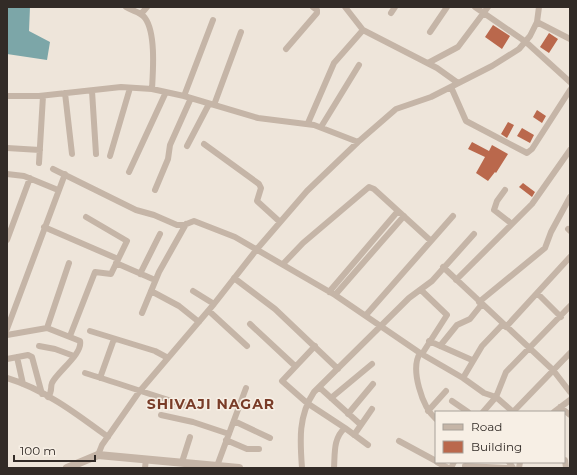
<svg xmlns="http://www.w3.org/2000/svg" width="577" height="475" font-family="Montserrat,sans-serif">
<rect width="100%" height="100%" fill="#eee5da"/>
<path fill="#7ca6a8" d="M7 7H30L29 31 50 42 47 60 7 54Z"/>
<path fill="#ba684c" d="M493 25 510 36 502 49 485 37Z
M549 33 558 39 549 53 540 47Z
M537 110 546 116 542 123 533 117Z
M508 122 514 125 507 138 501 134Z
M522 128 534 135 530 143 517 136Z
M472 142 489 151 492 145 508 154 496 173 495 172 488 181 476 173 485 157 468 149Z
M523 183 535 192 532 197 519 187Z"/>
<g fill="none" stroke-linecap="round" stroke-linejoin="round">
<path stroke="#c5b5a7" stroke-width="6" d="M126 7C132 11 141 12 145 18 156 33 153 71 152 89
M345 7 363 30 437 68 458 83
M475 7 526 42 570 82
M391 13 395 7
M141 14 147 7
M537 22 570 39
M430 32 447 7
M286 49 317 13V10L313 7
M428 63 458 47 488 7
M451 87 466 121 527 153 532 149 570 90
M92 91 96 154
M65 93 72 154
M7 96H39L121 87 152 89 184 96 258 118 314 125 358 142
M184 96 213 20
M214 105 241 32
M308 123 334 63 363 30
M321 127 359 65
M204 144 259 184 261 188 257 201 280 222
M187 146 209 104
M7 148 40 150
M110 156 130 88
M39 163 43 96
M53 169 136 210 154 215 177 225H184L194 221 235 237 335 295 420 353 463 378 484 393 496 397 513 412
M129 172 166 92
M7 174 24 176 58 190
M155 190 168 159 170 145 191 98
M505 190 497 201 494 210 512 224
M44 227 118 259
M568 229 570 231
M7 240 30 178
M116 263 155 280
M283 264 303 243 369 187 374 189 431 241
M443 267 553 370 570 392
M140 274 160 234
M234 278 275 309 338 369
M456 280 532 204 570 150
M421 290 447 315 422 354
M151 291 179 306 199 322
M193 291 214 304
M329 292 398 211
M537 293 561 317
M335 295 404 216
M479 302 545 248 551 232 570 197
M209 311 247 346
M142 313 159 272 186 224
M366 315 453 216
M250 324 295 366
M506 327 570 257
M47 328 69 263
M7 329 65 174
M90 331 155 351 168 358
M7 335 47 328 80 341C83 354 57 372 52 383 50 388 53 390 48 397
M70 336 95 272 111 274 127 241 86 217
M429 341 472 360
M39 346 55 349 74 356
M315 346 282 381 307 403 345 428
M440 346 457 325 470 319 482 304
M420 353C410 369 422 407 436 419
M17 357 23 384
M7 359 28 355 32 357 42 394
M85 373C118 383 151 395 185 405
M7 378C44 389 77 414 108 437
M100 378 114 339
M463 378 482 346 503 324
M319 387 361 425
M331 398 372 364
M452 401 468 412
M560 407 570 415
M428 411 446 391
M483 412 496 397 506 372 570 306
M513 412 570 353
M554 412 570 400
M348 414 373 384
M161 415 193 422 229 434
M234 421 270 438
M354 435 372 409
M226 440 247 449H259
M399 441 436 461
M98 455 102 445 139 392 214 304 257 249 307 191 358 142 396 109 431 97 492 66 519 49 530 36 537 22 539 7
M565 460 566 468
M182 462 190 437
M437 462 448 468
M509 462 513 468
M217 466 246 388
M465 466 507 468
M145 468 146 459
M302 468C300 441 298 416 314 392L409 298 432 281 474 234
M334 468C335 454 333 438 345 428L368 445
M451 468 454 462
M519 468 520 462"/>
<path stroke="#c5b5a7" stroke-width="8" d="M67 468 98 455 239 468"/>
</g>
<g text-anchor="middle" dominant-baseline="central" stroke-width="3" stroke-linejoin="round" paint-order="stroke">
<g font-size="14" font-weight="bold" letter-spacing="1" fill="#793c28" stroke="#f7efe5">
<text x="211" y="404">SHIVAJI NAGAR</text>
</g>
</g>
<rect width="577" height="475" fill="none" stroke="#322b27" stroke-width="16"/>
<rect x="435" y="411" width="130" height="52" fill="#f7efe5" stroke="#a8a199"/>
<rect x="443" y="424" width="20" height="6" fill="#c5b5a7" stroke="#a8a199"/>
<text x="471" y="431" font-size="12" fill="#322b27">Road</text>
<rect x="443" y="441" width="20" height="12" fill="#ba684c" stroke="#a8a199"/>
<text x="471" y="451" font-size="12" fill="#322b27">Building</text>
<path d="M14 455v6h81v-6" fill="none" stroke="#322b27" stroke-width="2"/>
<text x="20" y="455" font-size="12" fill="#322b27" stroke="#f7efe5" stroke-width="3" paint-order="stroke">100 m</text>
</svg>
